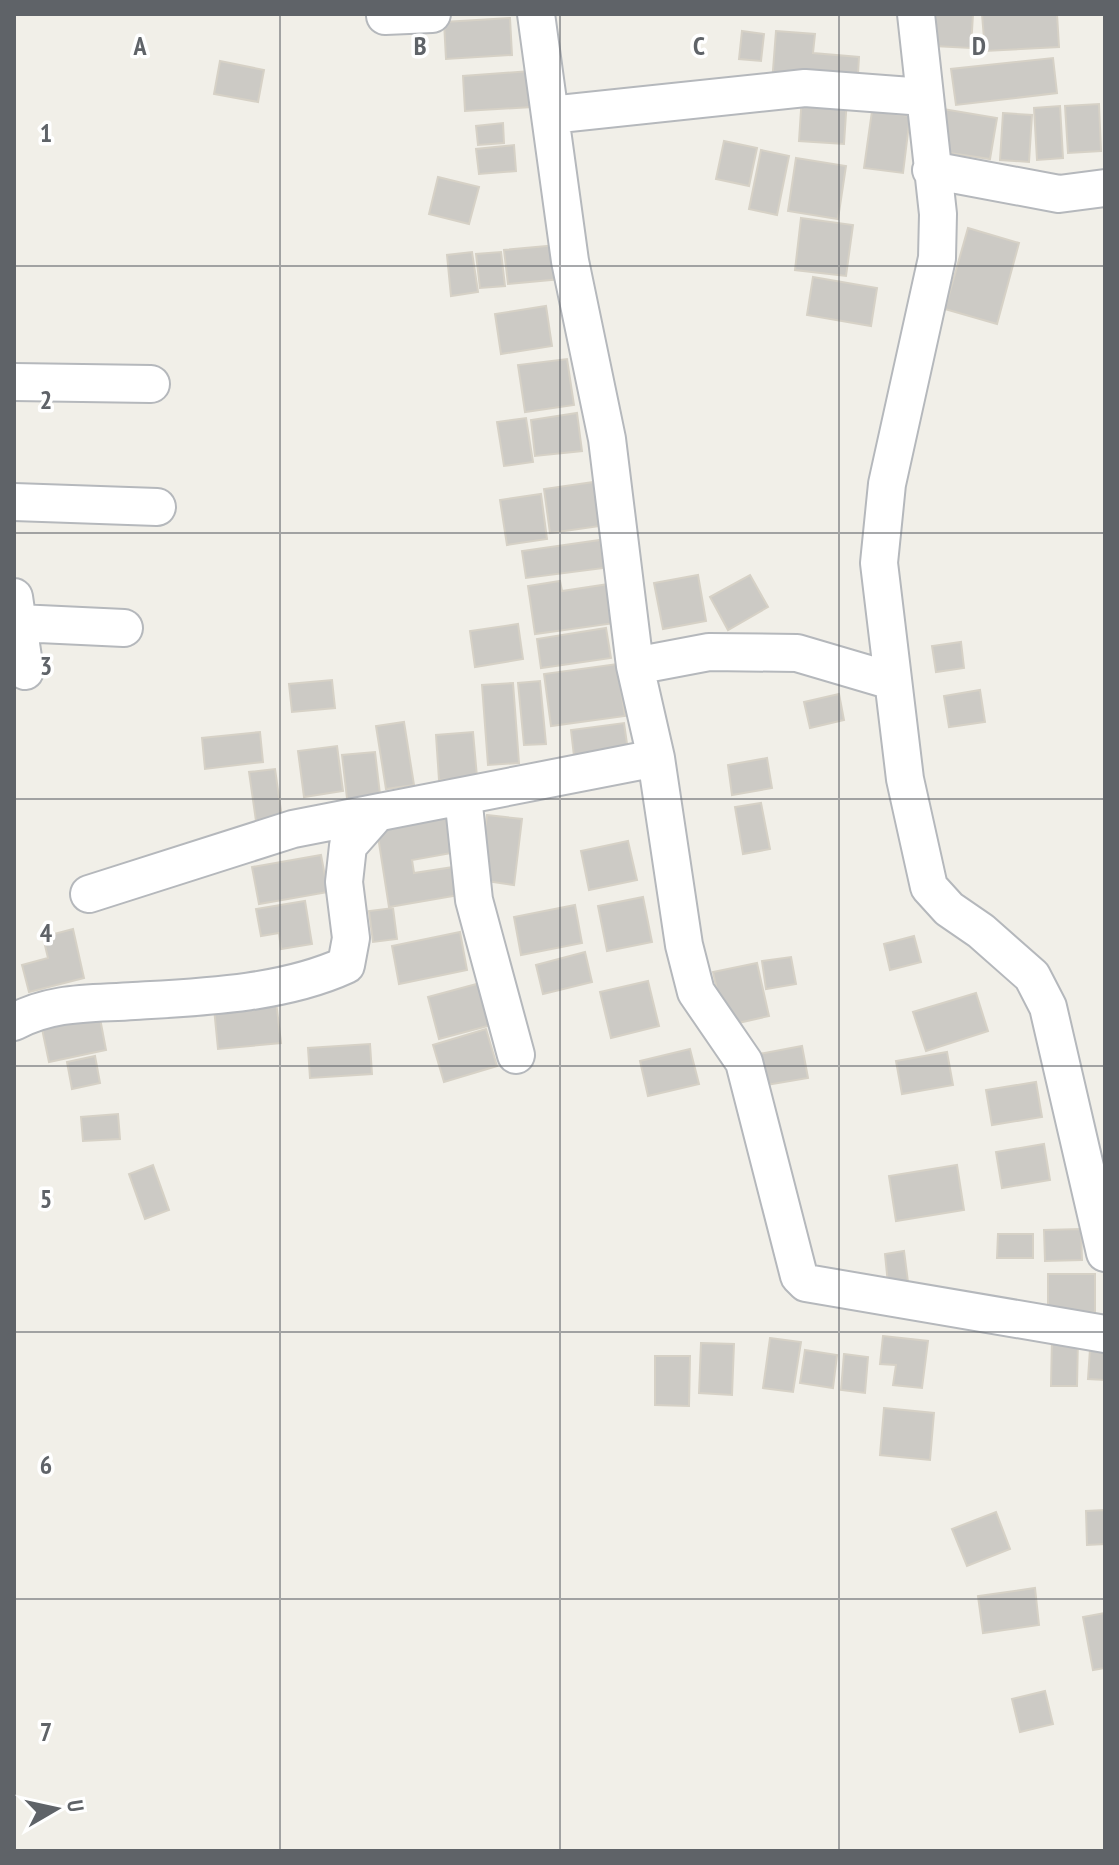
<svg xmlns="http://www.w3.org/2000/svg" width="1119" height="1865" font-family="'PT Sans Narrow',sans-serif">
<rect width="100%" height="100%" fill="#f1efe8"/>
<path fill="#cccac5" stroke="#d6d1c6" stroke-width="2" d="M936 14H973L971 48 934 46Z
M982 14H1057L1059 47 985 51Z
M510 18 512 55 446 59 444 22Z
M742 31 764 34 761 61 739 59Z
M776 31 815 34 813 53 859 57 857 91 772 83Z
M1053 58 1057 93 956 105 951 69Z
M220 61 264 70 258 102 214 94Z
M530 71 532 107 465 111 463 76Z
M802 95 847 98 844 144 799 141Z
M1099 104 1101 151 1068 153 1065 106Z
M1060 106 1063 158 1037 160 1034 108Z
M943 109 997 118 990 159 936 151Z
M872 111 910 116 903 173 864 168Z
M1003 113 1032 115 1029 162 1000 160Z
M503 123 504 143 478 145 476 126Z
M724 141 757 148 749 186 716 179Z
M514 145 516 171 479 174 476 149Z
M761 150 789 156 777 215 749 209Z
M796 158 846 166 838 219 788 211Z
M438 177 479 187 469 224 429 214Z
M801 218 853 225 846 276 795 270Z
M968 228 1019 243 997 324 945 309Z
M557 245 561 279 508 284 504 250Z
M472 252 478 292 451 296 447 255Z
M501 252 505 286 480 288 476 254Z
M813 277 877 288 871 326 807 315Z
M546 306 552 346 501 354 495 314Z
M567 359 574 405 525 412 518 365Z
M577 413 582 451 535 456 531 420Z
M526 418 533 462 504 466 497 422Z
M594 482 600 526 550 533 544 489Z
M541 494 547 539 507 545 500 500Z
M600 540 604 568 526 578 522 551Z
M698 575 706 621 663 629 654 583Z
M750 575 768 607 728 630 710 597Z
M560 581 562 591 609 584 615 623 535 634 528 586Z
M518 624 523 659 475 667 470 631Z
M606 628 611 658 541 668 537 639Z
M961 642 964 668 936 672 932 646Z
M617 664 625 716 551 726 544 674Z
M332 680 335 708 292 712 289 684Z
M540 681 546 744 524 745 518 683Z
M513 683 519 763 488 765 482 685Z
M980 690 985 722 949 727 944 696Z
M839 694 844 720 810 728 804 702Z
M404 722 414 785 386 789 376 726Z
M624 723 629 758 575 765 571 730Z
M260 732 263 762 205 769 202 738Z
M473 732 477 777 439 780 436 735Z
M337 746 343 791 304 797 298 751Z
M375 752 381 803 348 807 342 755Z
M767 758 772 788 732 795 728 765Z
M275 769 283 825 257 828 249 772Z
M761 803 770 849 743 854 735 807Z
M487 815 522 819 514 885 479 880Z
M451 817 457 852 412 860 414 873 460 866 465 894 389 907 377 830Z
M628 841 637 880 589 890 581 851Z
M321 855 328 892 259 904 252 867Z
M643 897 652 942 607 951 598 906Z
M305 901 312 944 281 949 279 933 261 936 256 909Z
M575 905 582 943 521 955 514 917Z
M393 908 397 939 373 942 369 911Z
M73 929 84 978 29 992 22 965 48 958 43 937Z
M460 932 467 970 399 984 392 946Z
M914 936 921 962 890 970 884 944Z
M585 952 592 982 543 994 536 965Z
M791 957 796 984 766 989 762 961Z
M757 963 769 1016 725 1026 713 972Z
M648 981 659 1026 611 1038 600 992Z
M484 982 495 1024 439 1039 428 997Z
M976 993 988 1031 926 1051 913 1012Z
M276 1001 281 1043 218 1049 214 1008Z
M99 1013 106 1050 49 1062 41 1024Z
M486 1029 497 1066 444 1082 433 1045Z
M370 1044 372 1074 310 1078 308 1048Z
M802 1046 808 1078 760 1086 754 1055Z
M690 1049 699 1084 648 1096 640 1061Z
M947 1052 953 1085 902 1094 896 1061Z
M95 1056 100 1083 72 1089 67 1062Z
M1036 1082 1042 1117 992 1125 986 1090Z
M118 1114 120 1139 83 1141 81 1117Z
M1044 1144 1050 1180 1002 1188 996 1152Z
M153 1165 169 1210 145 1219 129 1174Z
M957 1165 964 1210 896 1221 889 1176Z
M1081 1229 1082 1260 1045 1261 1044 1230Z
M998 1234H1033V1258H997Z
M904 1251 908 1282 888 1284 885 1254Z
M1048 1274H1095V1312L1048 1311Z
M883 1336 928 1341 922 1388 893 1385 896 1365 880 1364Z
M770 1338 801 1342 793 1392 763 1388Z
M1052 1338H1078L1077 1386H1051Z
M701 1343 734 1344 732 1395 699 1393Z
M1090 1349 1105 1350V1380L1088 1379Z
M805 1350 837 1355 833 1388 800 1383Z
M844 1354 868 1357 865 1393 841 1390Z
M655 1356H690L689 1406 655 1405Z
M884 1408 934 1413 930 1460 880 1455Z
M1105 1510V1544L1087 1545 1086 1511Z
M996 1512 1010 1549 967 1566 952 1529Z
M1035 1588 1039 1625 983 1633 978 1596Z
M1105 1613V1668L1093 1670 1083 1617Z
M1045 1691 1053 1724 1020 1732 1012 1699Z"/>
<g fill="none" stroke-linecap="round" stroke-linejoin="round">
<g stroke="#b5b8bc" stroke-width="40">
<path id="street" d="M536 14 570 261 607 439 635 666 656 758 684 945 696 992 744 1062 799 1276 806 1283 1105 1334
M916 14 938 214 937 258 887 484 879 563 905 779 929 887 949 909 981 931 1032 976 1048 1007 1105 1253
M385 16 432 14
M550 115 805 88 924 97
M931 170 1059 194 1105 188
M14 382 151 384
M14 502 157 507
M14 597 25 671
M18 623 124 628
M635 666 709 652 797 653 892 681
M463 796 474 900 516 1055
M89 894 293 829 656 758
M14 1022C53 1001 92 1004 134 1001 203 997 283 994 346 965L351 938 344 882 348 846 377 813"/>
</g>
<use href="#street" stroke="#fff" stroke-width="36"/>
</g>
<path fill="none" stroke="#5f6368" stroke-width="2" stroke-opacity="0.55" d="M280 14V1851M560 14V1851M839 14V1851M14 266H1105M14 533H1105M14 799H1105M14 1066H1105M14 1332H1105M14 1599H1105"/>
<g font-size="26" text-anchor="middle" font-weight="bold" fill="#5f6368" stroke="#fff" stroke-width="7" stroke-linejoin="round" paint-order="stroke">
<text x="140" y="55">A</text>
<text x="420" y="55">B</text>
<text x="699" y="55">C</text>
<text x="979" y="55">D</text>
<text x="46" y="142">1</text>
<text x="46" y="409">2</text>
<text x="46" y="675">3</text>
<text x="46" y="942">4</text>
<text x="46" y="1208">5</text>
<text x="46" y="1474">6</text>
<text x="46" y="1741">7</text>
</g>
<rect width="1119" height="1865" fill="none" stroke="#5f6368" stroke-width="32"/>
<g transform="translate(56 1809) rotate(81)" stroke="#ffffff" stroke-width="6" paint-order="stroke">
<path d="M0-6L14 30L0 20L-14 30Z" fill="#5f6368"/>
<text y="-12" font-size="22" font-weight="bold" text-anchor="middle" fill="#5f6368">U</text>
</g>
</svg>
